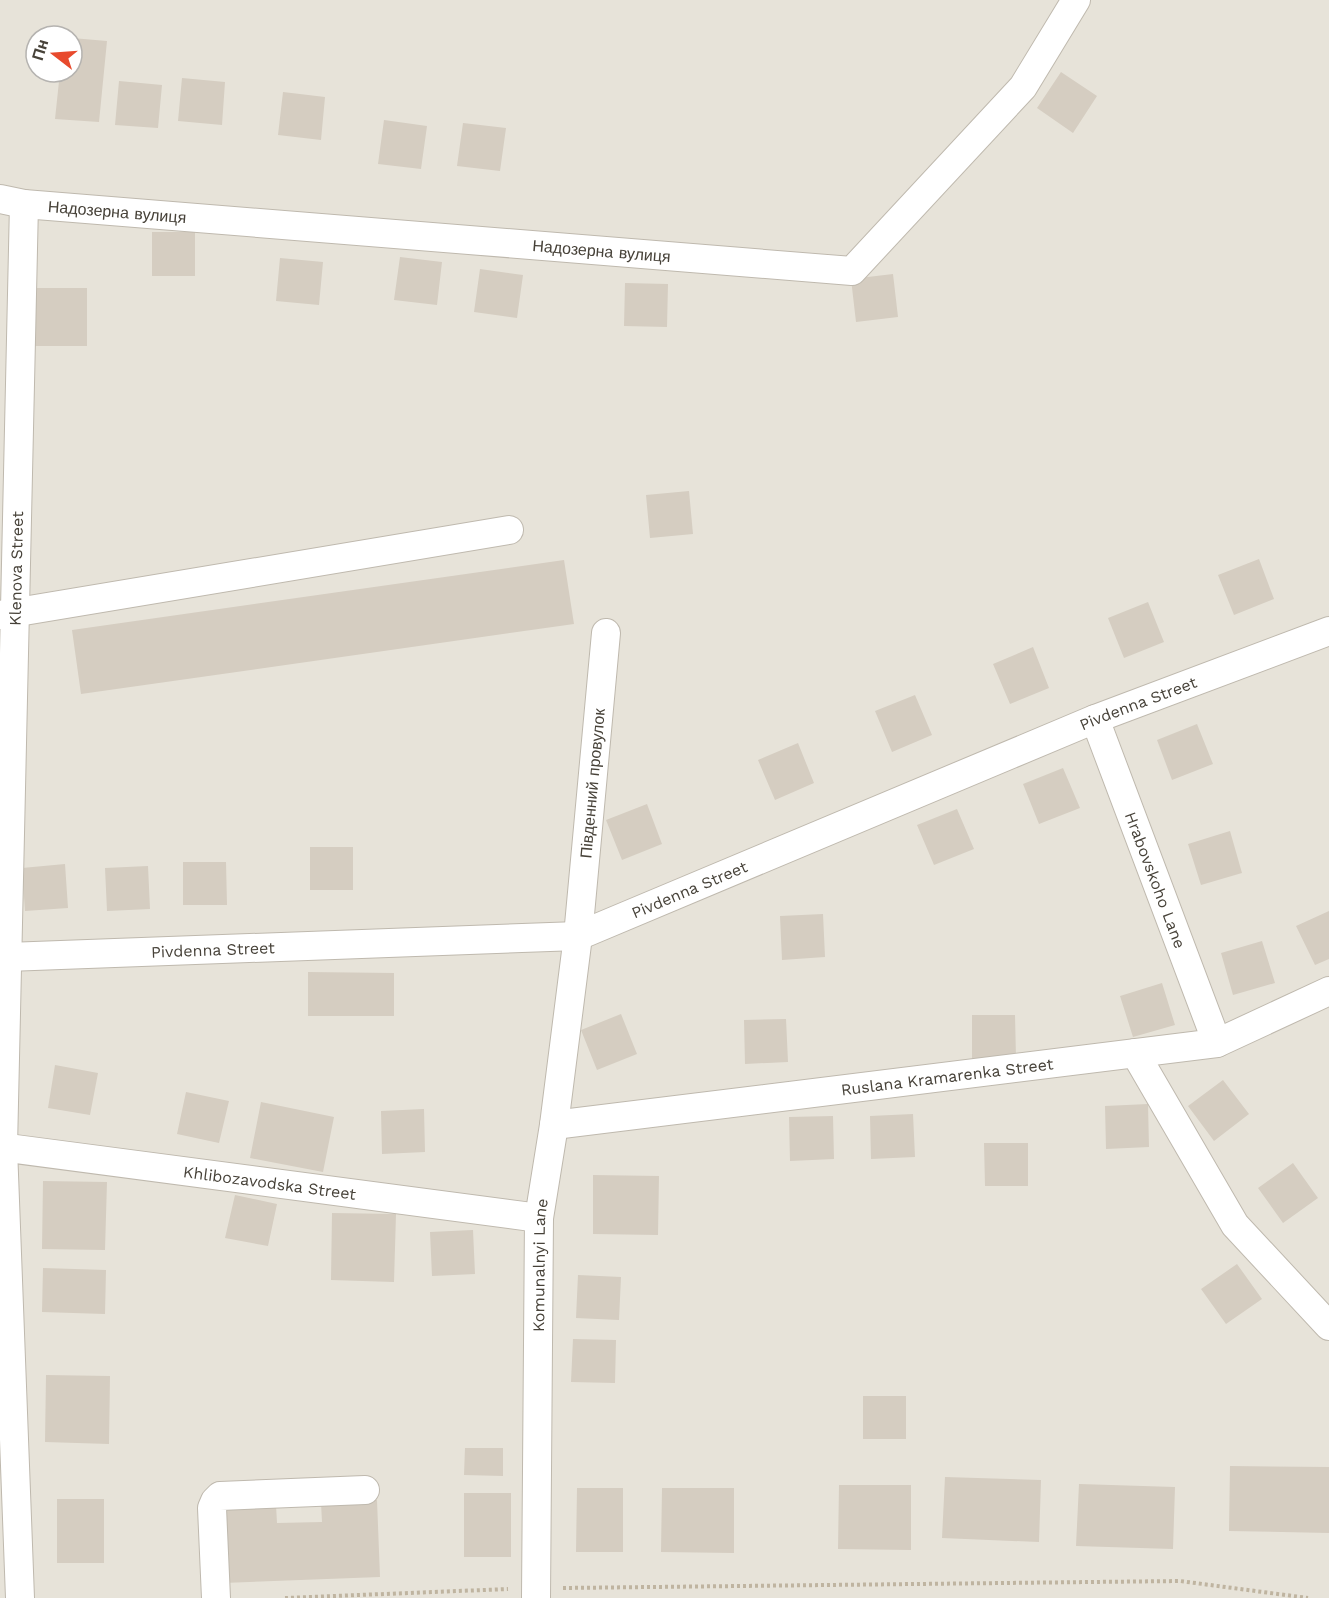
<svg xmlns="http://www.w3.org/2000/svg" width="1329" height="1598" font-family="'Work Sans',sans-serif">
<rect width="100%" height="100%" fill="#f4f1ea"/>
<path fill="#e7e3d9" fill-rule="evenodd" d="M0 0H1329V1598H0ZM36 36H72V72H36Z"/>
<path fill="#d5cdc1" d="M72 38 107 41 99 122 55 119 60 72H72Z
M1061 72 1097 96 1073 133 1037 108Z
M182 78 225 82 222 125 178 121Z
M119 81 162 85 158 128 115 125Z
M283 92 325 97 321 140 278 135Z
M384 120 427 126 421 169 378 164Z
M463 123 506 128 500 171 457 166Z
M152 232H195V276H152Z
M400 257 442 262 437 305 394 300Z
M280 258 323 262 319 305 276 301Z
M480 269 523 275 517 318 474 312Z
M893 274 898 317 856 322 851 279Z
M625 283 668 284 667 327 624 326Z
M34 288H87V346H34Z
M689 491 693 534 650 538 646 495Z
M1259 559 1274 599 1234 615 1218 575Z
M564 560 574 624 81 694 72 630Z
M1148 602 1164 642 1124 658 1108 618Z
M1033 647 1049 688 1010 704 993 664Z
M915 695 932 735 892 752 875 711Z
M1197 724 1213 764 1172 780 1157 740Z
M798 743 814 783 775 800 758 760Z
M1063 768 1080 808 1039 824 1023 784Z
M647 804 662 844 622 860 606 820Z
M957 809 974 849 934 865 917 825Z
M1230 831 1242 873 1201 885 1188 844Z
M310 847H353V890H310Z
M183 862H226L227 905H183Z
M65 864 68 908 25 911 22 868Z
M148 866 150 909 107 911 105 868Z
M1329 911V959L1315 965 1296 926Z
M823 914 825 957 782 960 780 916Z
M1262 941 1275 983 1233 995 1221 953Z
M308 972 394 973V1016H308Z
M1162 983 1175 1025 1133 1037 1120 996Z
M621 1014 637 1054 597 1070 581 1030Z
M972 1015H1015L1016 1058 972 1059Z
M786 1019 788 1062 745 1064 744 1020Z
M55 1065 98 1073 90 1115 48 1108Z
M1223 1080 1249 1114 1214 1141 1188 1106Z
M186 1092 229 1101 219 1143 177 1134Z
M261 1102 334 1117 323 1172 250 1158Z
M1148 1104 1149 1147 1106 1149 1105 1106Z
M424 1109 425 1152 382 1154 381 1111Z
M913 1114 915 1157 871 1159 870 1116Z
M833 1116 834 1159 790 1161 789 1117Z
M984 1143H1028V1186H985Z
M1293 1163 1318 1198 1283 1223 1258 1188Z
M593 1175 659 1176 658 1235 593 1234Z
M43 1181 107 1182 105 1250 42 1249Z
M235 1195 277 1204 268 1246 225 1238Z
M332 1213 396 1214 394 1282 331 1280Z
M473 1230 475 1274 432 1276 430 1232Z
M1237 1264 1262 1299 1226 1324 1201 1289Z
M43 1268 106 1270 105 1314 42 1312Z
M578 1275 621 1277 619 1320 576 1318Z
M573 1339 616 1340 615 1383 571 1382Z
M46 1375 110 1376 109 1444 45 1442Z
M863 1396H906V1439H863Z
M465 1448H503V1476L464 1475Z
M1230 1466 1329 1467V1533L1229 1531Z
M945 1477 1041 1480 1039 1542 942 1538Z
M1079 1484 1175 1487 1173 1549 1076 1546Z
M839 1485H911V1550L838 1549Z
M577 1488H623V1552H576Z
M662 1488H734V1553L661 1552Z
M464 1493H511V1557H464Z
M57 1499H104V1563H57Z
M377 1500 380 1577 223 1583 220 1508 276 1505 277 1523 322 1522 321 1503Z"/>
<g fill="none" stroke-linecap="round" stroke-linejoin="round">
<g stroke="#bfb9ae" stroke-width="30">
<g id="minor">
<path id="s1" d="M0 199 24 204 852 271 1023 87 1076 0"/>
<path d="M0 615 509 530"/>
<path id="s2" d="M1095 719 1217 1043"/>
<path id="s3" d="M7 957 578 936 1095 719 1329 631"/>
<path d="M1135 1053 1235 1225 1329 1326"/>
<path id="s4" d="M554 1125 1217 1043 1329 991"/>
<path id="s5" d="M0 1147 539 1218"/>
<path id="s6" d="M20 1598 3 1148 24 204"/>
<path d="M216 1598 212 1508 215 1501 220 1496 365 1490"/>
<path id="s7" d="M536 1598 539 1218 554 1125 578 936 606 633"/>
</g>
</g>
<path stroke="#bfb4a0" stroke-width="4" stroke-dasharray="3 3" stroke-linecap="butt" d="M563 1588 1180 1581 1308 1598
M285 1598 508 1589"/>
<use href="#minor" stroke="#fff" stroke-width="28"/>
</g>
<g text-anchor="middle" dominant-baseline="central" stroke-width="4.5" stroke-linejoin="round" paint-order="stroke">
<g font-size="16" fill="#474239" stroke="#fff">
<text stroke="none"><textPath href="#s1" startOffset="118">Надозерна вулиця</textPath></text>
<text stroke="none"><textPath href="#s1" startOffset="604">Надозерна вулиця</textPath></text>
<text stroke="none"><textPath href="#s6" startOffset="1030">Klenova Street</textPath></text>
<text stroke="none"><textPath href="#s3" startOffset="1178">Pivdenna Street</textPath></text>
<text stroke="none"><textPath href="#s7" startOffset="818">Південний провулок</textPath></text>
<text stroke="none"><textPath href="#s2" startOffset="172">Hrabovskoho Lane</textPath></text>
<text stroke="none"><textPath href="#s3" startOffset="692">Pivdenna Street</textPath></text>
<text stroke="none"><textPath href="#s3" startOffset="206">Pivdenna Street</textPath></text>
<text stroke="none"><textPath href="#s4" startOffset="396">Ruslana Kramarenka Street</textPath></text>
<text stroke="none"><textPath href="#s5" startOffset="272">Khlibozavodska Street</textPath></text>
<text stroke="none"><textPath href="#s7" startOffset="333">Komunalnyi Lane</textPath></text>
</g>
</g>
<g transform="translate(54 54) rotate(287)"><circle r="28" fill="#ffffff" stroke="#b5b3b0" stroke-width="1.5"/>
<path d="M0-4.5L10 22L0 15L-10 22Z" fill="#e84a2d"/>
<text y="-9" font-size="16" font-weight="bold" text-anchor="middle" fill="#474239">Пн</text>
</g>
</svg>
